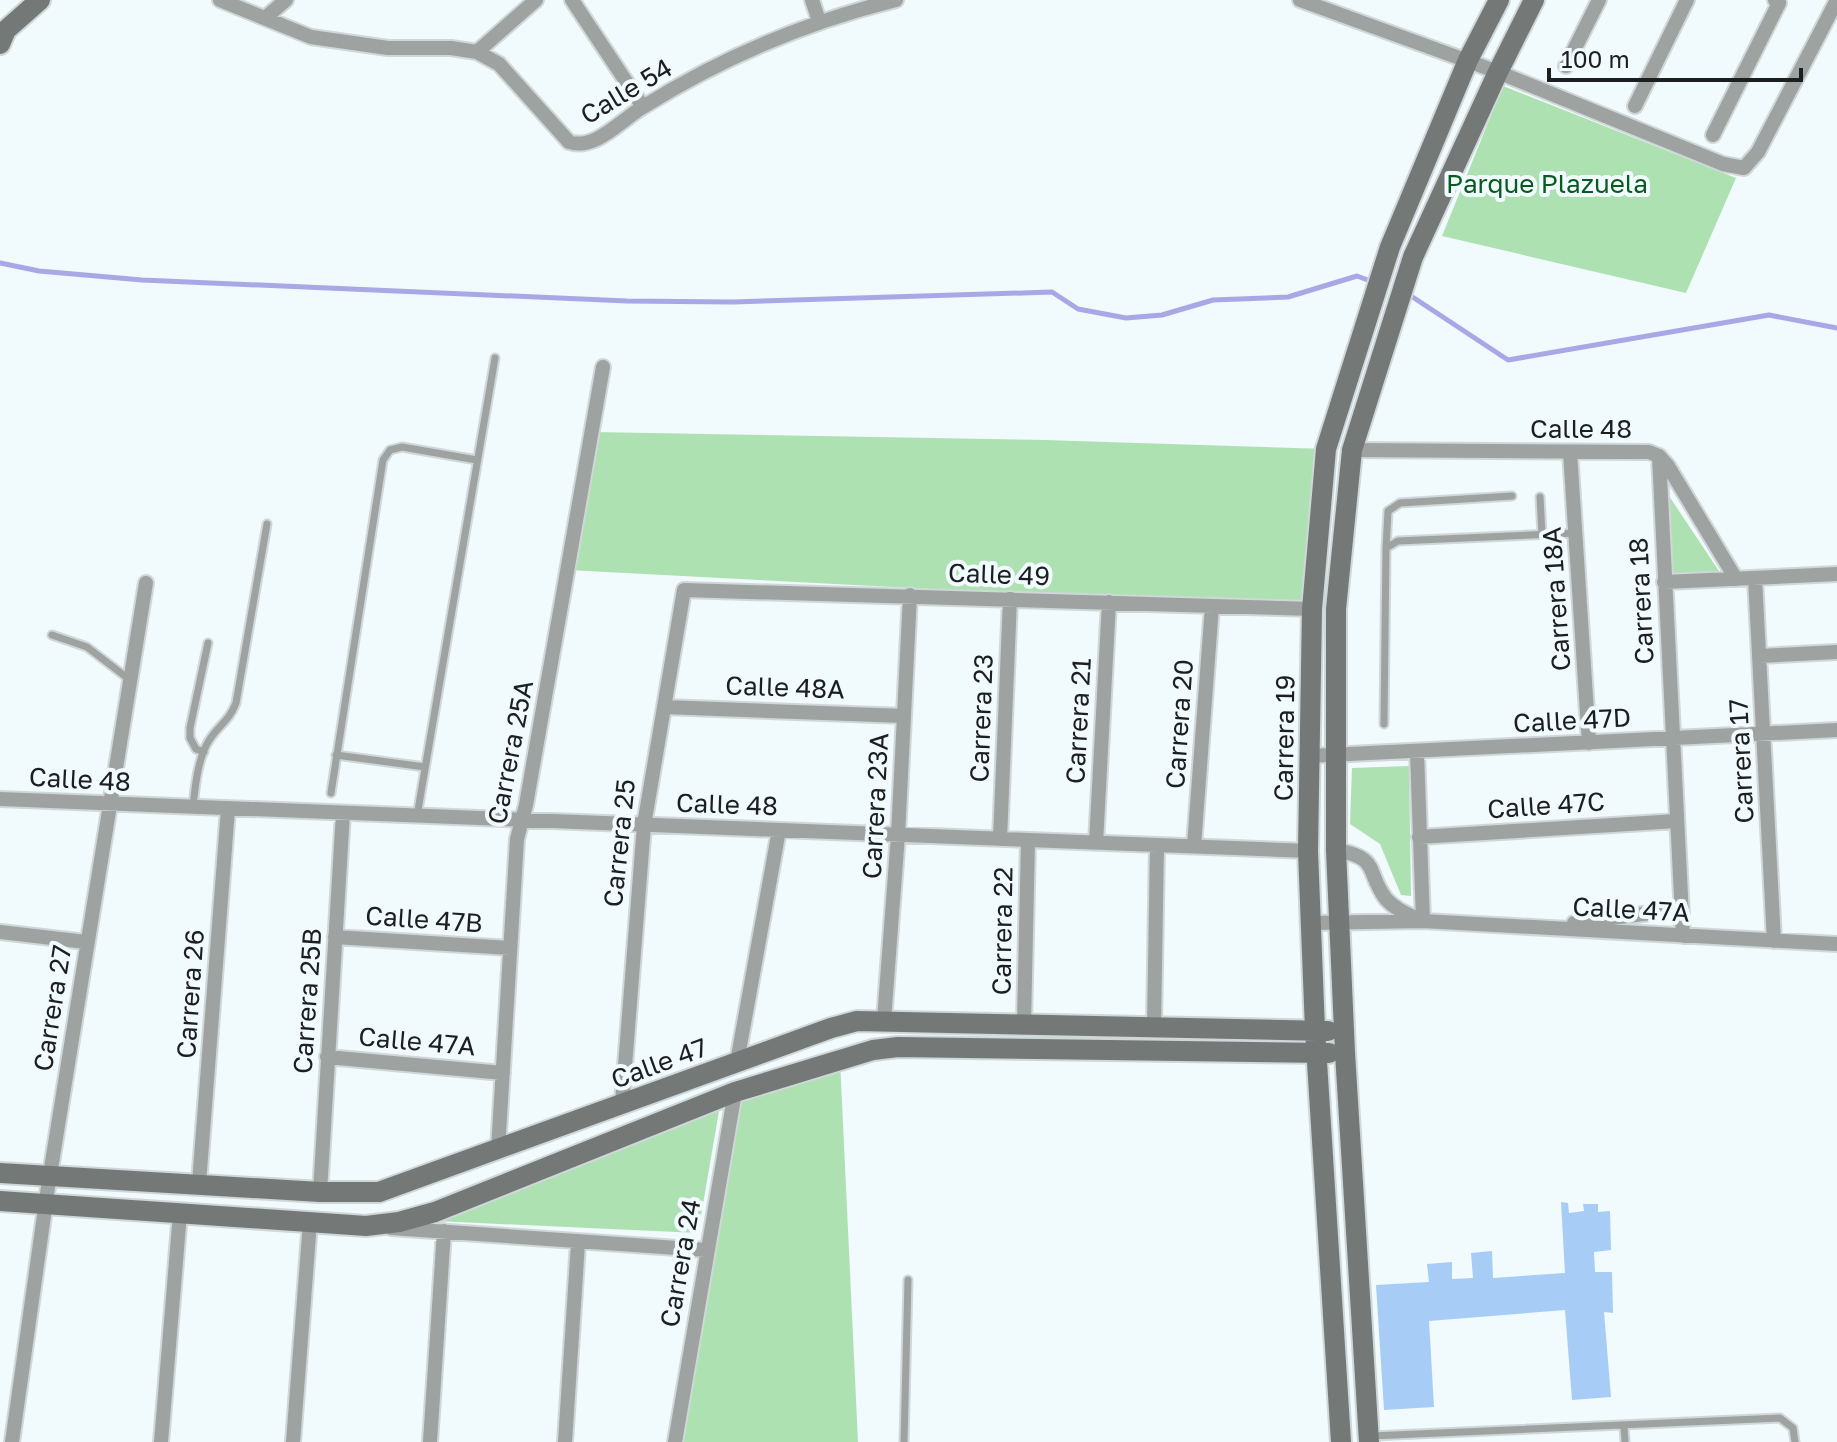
<svg xmlns="http://www.w3.org/2000/svg" width="1837" height="1442" font-family="'Golos Text',sans-serif">
<rect width="100%" height="100%" fill="#f1fafc"/>
<path fill="#aee1b1" d="M1503 86 1736 178 1686 293 1442 236Z
M592 432 1044 440 1326 449 1312 609 568 570Z
M1669 496 1725 580 1669 582Z
M1409 766 1411 896 1401 895 1380 844 1350 824 1352 768Z
M840 1060 858 1442H677L735 1092Z
M719 1111 698 1233 436 1221Z"/>
<g fill="none" stroke-linecap="round" stroke-linejoin="round">
<path stroke="#a9a7e5" stroke-width="5" d="M0 263 39 271 142 280 627 301 733 302 1052 292 1078 309 1126 318 1162 315 1213 300 1288 297 1357 276 1373 282
M1405 292 1508 360 1769 315 1837 328"/>
</g>
<path fill="#a7cdf6" d="M1561 1202 1568 1203 1569 1213 1584 1211 1583 1204H1598V1212L1610 1211 1611 1250 1594 1252 1595 1272H1612L1613 1313 1604 1312 1611 1397 1572 1400 1565 1310 1429 1321 1434 1407 1384 1410 1376 1285 1429 1282 1427 1264 1452 1262V1279L1473 1278 1471 1253 1492 1251 1493 1278 1565 1273Z"/>
<g fill="none" stroke-linecap="round" stroke-linejoin="round">
<g stroke="#cfd7d9" stroke-width="11">
<path id="lane" d="M1540 497 1542 534
M1386 548 1388 511 1400 503 1512 496
M52 635 87 647 130 680
M1384 724 1386 548 1398 541 1576 533
M204 752 196 749 190 738V728L208 643
M336 755 425 767
M331 793 383 460 390 450 402 447 477 460
M193 807C195 787 198 756 210 739 220 724 229 721 236 703L267 524
M417 816 495 358
M1624 1427 1625 1442
M1371 1436 1780 1418 1793 1428 1795 1442
M904 1442 908 1280"/>
</g>
<g stroke="#cfd7d9" stroke-width="18">
<path id="street" d="M220 0 311 37 388 48H451L477 52 499 64 569 142C595 151 621 120 643 107 721 58 807 22 896 0
M572 0 643 107
M812 0 819 21
M1300 0 1498 72 1723 164 1744 168 1758 152 1837 0
M265 18 286 0
M477 52 536 0
M1566 66 1599 0
M1635 106 1687 0
M1713 135 1779 3 1775 0
M1352 450 1649 452 1659 456 1668 466 1736 579
M1570 452 1589 743
M1659 456 1683 936
M1755 578 1774 941
M1664 582 1837 574
M1759 656 1837 652
M664 707 904 716
M1417 752 1423 921
M1309 756 1837 730
M0 799 1308 851
M1419 837 1677 821
M1000 839 1010 599
M1096 843 1109 602
M1194 846 1212 606
M1336 850C1381 858 1365 871 1386 899 1395 909 1407 914 1418 919
M1311 923 1423 921 1837 944
M1574 923 1681 909
M0 932 86 942
M335 937 510 948
M884 1020 898 835 910 595
M1024 1023 1028 840
M1154 1026 1157 845
M327 1057 503 1073
M737 1062 779 830
M622 1104 644 825 684 590 1312 609
M498 1149 517 839 526 805 603 367
M199 1183 228 809
M320 1192 343 813
M391 1228 706 1250
M12 1442 48 1187 146 583
M161 1442 180 1213
M293 1442 310 1222
M430 1442 444 1231
M565 1442 578 1243
M675 1442 735 1092"/>
</g>
<g stroke="#cfd7d9" stroke-width="24">
<path id="secondary" d="M0 44 6 30 40 0
M0 1173 320 1192H379L831 1028 857 1021 1328 1031
M0 1201 366 1226 399 1222 435 1212 735 1092 873 1050 898 1047 1329 1053
M1341 1442 1315 1030 1308 851 1312 609 1326 449 1390 247 1468 60 1499 0
M1369 1442 1345 1053 1336 850V609L1352 450 1413 257 1498 72 1534 0"/>
</g>
<use href="#lane" stroke="#9ea2a1" stroke-width="7"/>
<use href="#street" stroke="#9ea2a1" stroke-width="14"/>
<use href="#secondary" stroke="#747978" stroke-width="20"/>
</g>
<g text-anchor="middle" dominant-baseline="central" stroke-width="8" stroke-linejoin="round" paint-order="stroke">
<g font-size="26" fill="#1c1f20" stroke="#f1fafc">
<text transform="translate(626 91) rotate(-31)">Calle 54</text>
<text x="1581" y="428">Calle 48</text>
<text transform="translate(999 574) rotate(2)">Calle 49</text>
<text transform="translate(1556 599) rotate(-94)">Carrera 18A</text>
<text transform="translate(1641 601) rotate(-93)">Carrera 18</text>
<text transform="translate(785 687) rotate(2)">Calle 48A</text>
<text transform="translate(981 718) rotate(-88)">Carrera 23</text>
<text transform="translate(1572 720) rotate(-3)">Calle 47D</text>
<text transform="translate(1078 721) rotate(-87)">Carrera 21</text>
<text transform="translate(1179 724) rotate(-86)">Carrera 20</text>
<text transform="translate(1284 738) rotate(-89)">Carrera 19</text>
<text transform="translate(510 752) rotate(-79)">Carrera 25A</text>
<text transform="translate(1741 761) rotate(-93)">Carrera 17</text>
<text transform="translate(80 779) rotate(3)">Calle 48</text>
<text transform="translate(727 804) rotate(2)">Calle 48</text>
<text transform="translate(1546 805) rotate(-4)">Calle 47C</text>
<text transform="translate(875 806) rotate(-87)">Carrera 23A</text>
<text transform="translate(619 843) rotate(-84)">Carrera 25</text>
<text transform="translate(1631 909) rotate(3)">Calle 47A</text>
<text transform="translate(424 919) rotate(4)">Calle 47B</text>
<text transform="translate(1002 931) rotate(-89)">Carrera 22</text>
<text transform="translate(190 994) rotate(-86)">Carrera 26</text>
<text transform="translate(307 1001) rotate(-86)">Carrera 25B</text>
<text transform="translate(52 1008) rotate(-81)">Carrera 27</text>
<text transform="translate(417 1041) rotate(5)">Calle 47A</text>
<text transform="translate(659 1063) rotate(-20)">Calle 47</text>
<text transform="translate(680 1263) rotate(-80)">Carrera 24</text>
</g>
<g font-size="26" fill="#085b1f" stroke="#f1fafc">
<text x="1547" y="183">Parque Plazuela</text>
</g>
</g>
<path d="M1549 68v12h252v-12" fill="none" stroke="#1c1f20" stroke-width="4"/>
<text x="1561" y="68" font-size="24" fill="#1c1f20" stroke="#f1fafc" stroke-width="6" paint-order="stroke">100 m</text>
</svg>
